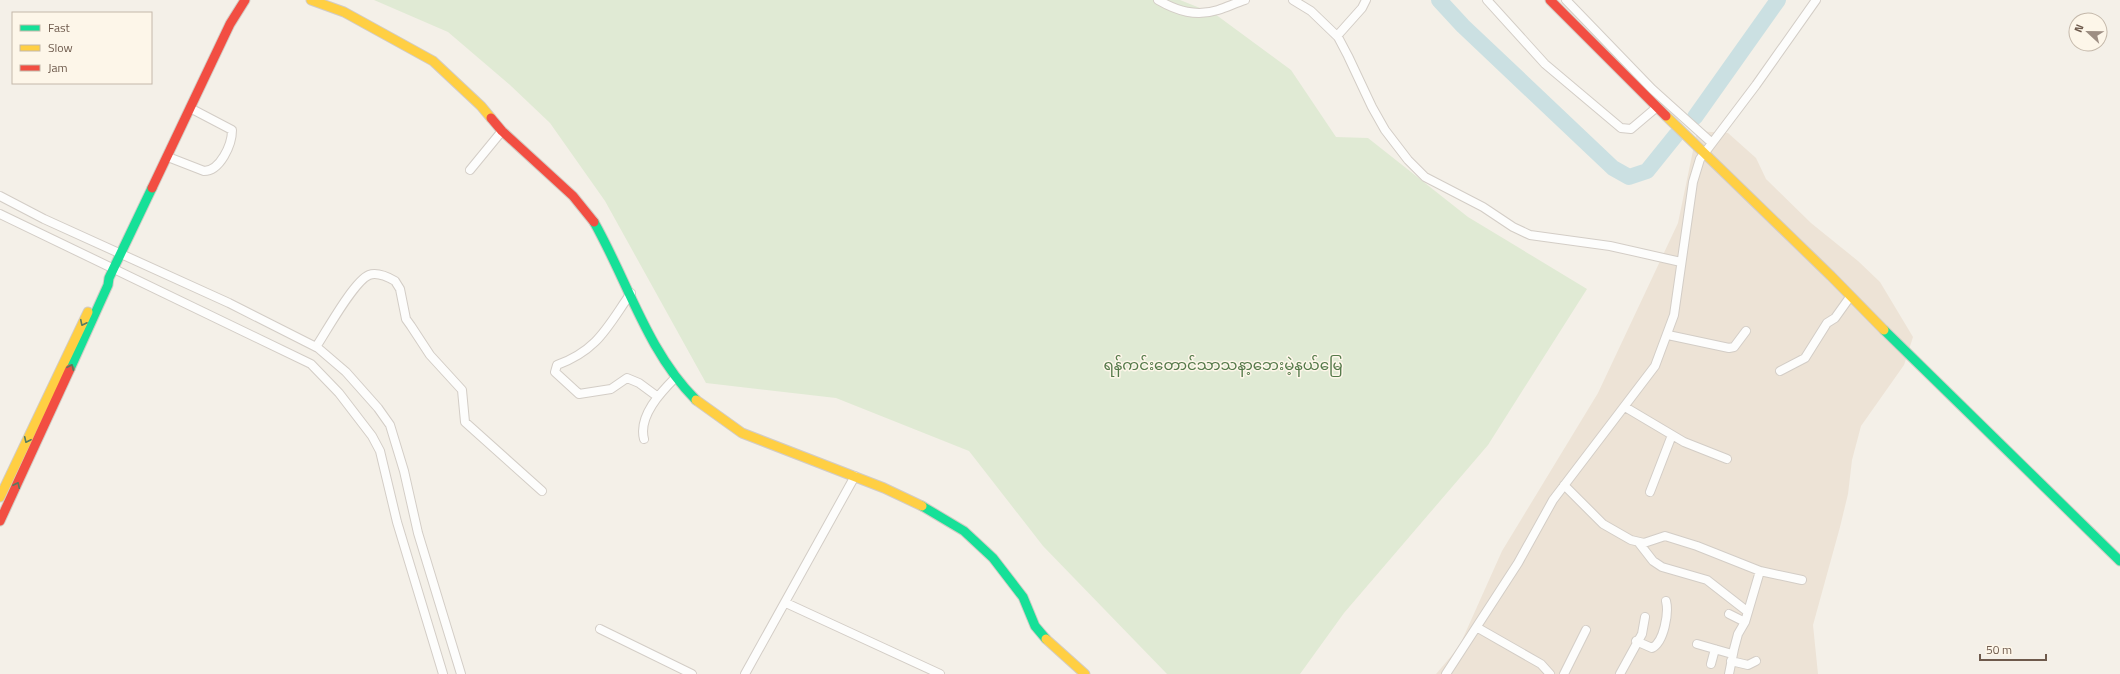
<svg xmlns="http://www.w3.org/2000/svg" width="2120" height="674" font-family="'Titillium Web','Noto Sans Myanmar',sans-serif">
<rect width="100%" height="100%" fill="#f4f0e8"/>
<path fill="#ede3d6" d="M1697 131 1728 133 1756 158 1766 179 1811 223 1858 261 1880 282 1913 337 1904 365 1861 426 1852 460 1848 494 1840 527 1813 625 1818 674H1436L1459 647 1502 551 1598 393 1678 223Z"/>
<path fill="#e0ead4" d="M374 0H1180L1215 14 1291 70 1336 137 1368 138 1468 217 1587 289 1488 445 1344 613 1300 674H1167L1043 546 969 451 836 398 706 383 605 201 550 123 510 85 448 32Z"/>
<g fill="none" stroke-linecap="round" stroke-linejoin="round">
<path stroke="#cbe0e2" stroke-width="16" d="M1439 0 1463 26 1613 168 1629 177 1647 171 1676 135
M1695 117 1778 0"/>
<g stroke="#d3cdc6" stroke-width="10">
<path id="street" d="M1158 0C1177 11 1196 17 1218 10 1227 7 1236 3 1245 0
M1293 0 1311 11 1338 37 1348 56 1372 107 1385 130 1408 160 1425 177 1483 207 1513 227 1530 235 1610 246 1681 262
M1487 0 1545 64 1621 128 1631 129 1657 107
M1566 0 1652 89 1712 143
M1337 36 1362 8 1366 0
M168 157 204 171C220 171 232 145 232 130L190 108
M470 170 502 131
M0 196 44 219 229 303 318 348 346 372 378 408 390 425 404 471 418 533 461 674
M0 214 311 364 339 393 372 436 380 451 397 522 443 674
M631 293C607 327 598 350 557 365L555 372 579 394 611 389 627 378 639 383 658 397
M1668 335 1729 348 1734 347 1746 331
M316 347C326 332 354 281 369 275 377 272 388 277 395 281L400 289 406 319 411 326 430 355 462 390 465 422 542 491
M1780 371 1805 358 1827 323 1835 318 1850 297
M1625 407 1684 442 1727 459
M644 439C638 416 661 392 676 377
M1564 485 1603 524 1631 540 1644 543 1665 536 1697 546 1760 571 1745 622 1738 634 1734 649 1729 674
M1650 492 1672 435
M1639 543 1653 561 1662 567 1707 580 1748 612
M1760 571 1802 580
M786 603 940 674
M1729 614 1745 622
M1478 628 1541 664 1550 674
M600 629 692 674
M1636 641 1652 648C1664 642 1669 613 1666 601
M1697 644 1732 654
M1731 661 1748 665 1756 661
M1711 664 1715 649
M745 674 855 476
M1446 674 1518 563 1553 500 1655 366 1674 315 1693 182 1700 159 1756 85 1816 0
M1564 674 1586 630
M1620 674 1642 634 1645 617"/>
</g>
<g stroke="#d2ccc5" stroke-width="11">
<path id="fast" d="M594 222C628 282 647 351 696 400
M1884 330 2120 561
M70 369 108 285 109 278 152 188
M922 506 964 531 993 558 1023 597 1035 626 1046 639"/>
</g>
<g stroke="#d2ccc5" stroke-width="11">
<path id="slow" d="M311 0 344 12 433 61 481 106 491 118
M1666 116 1831 276 1884 330
M696 400 742 433 884 488 922 506
M0 497 88 312
M1046 639 1085 674"/>
</g>
<g stroke="#d2ccc5" stroke-width="11">
<path id="jam" d="M1550 0 1666 116
M491 118 502 131 573 196 594 222
M152 188 230 24 245 0
M0 521 70 369"/>
</g>
<use href="#street" stroke="#fdfdfc" stroke-width="8"/>
<use href="#fast" stroke="#16e098" stroke-width="9"/>
<use href="#slow" stroke="#ffcf43" stroke-width="9"/>
<use href="#jam" stroke="#f24e42" stroke-width="9"/>
</g>
<defs><path id="oneway-chevron" d="M-2-3.5L2.5 0L-2 3.5" fill="none" stroke-width="1.6" stroke-linecap="round" stroke-linejoin="round"/></defs>
<g stroke="#587c5f">
<use href="#oneway-chevron" transform="translate(83 323) rotate(116)"/>
<use href="#oneway-chevron" transform="translate(71 367) rotate(-66)"/>
<use href="#oneway-chevron" transform="translate(27 440) rotate(115)"/>
<use href="#oneway-chevron" transform="translate(17 485) rotate(-65)"/>
</g>
<g text-anchor="middle" dominant-baseline="central" stroke-width="3" stroke-linejoin="round" paint-order="stroke">
<g font-size="15" fill="#547949" stroke="#fdf6e9">
<text x="1223" y="364">ရန်ကင်းတောင်သာသနာ့ဘေးမဲ့နယ်မြေ</text>
</g>
</g>
<rect x="12" y="12" width="140" height="72" fill="#fdf6e9" stroke="#c4b8aa"/>
<rect x="20" y="25" width="20" height="6" fill="#16e098" stroke="#c4b8aa"/>
<text x="48" y="32" font-size="12" fill="#6e5a4c">Fast</text>
<rect x="20" y="45" width="20" height="6" fill="#ffcf43" stroke="#c4b8aa"/>
<text x="48" y="52" font-size="12" fill="#6e5a4c">Slow</text>
<rect x="20" y="65" width="20" height="6" fill="#f24e42" stroke="#c4b8aa"/>
<text x="48" y="72" font-size="12" fill="#6e5a4c">Jam</text>
<g transform="translate(2088 32) rotate(292)"><circle r="19" fill="#fdf6e9" stroke="#c4b8aa"/>
<path d="M0-3L7 15L0 10L-7 15Z" fill="#9d8e83"/>
<text y="-6" font-size="11" font-weight="bold" text-anchor="middle" fill="#6e5a4c">N</text>
</g>
<path d="M1980 654v6h66v-6" fill="none" stroke="#6e5a4c" stroke-width="2"/>
<text x="1986" y="654" font-size="12" fill="#6e5a4c" stroke="#fdf6e9" stroke-width="3" paint-order="stroke">50 m</text>
</svg>
